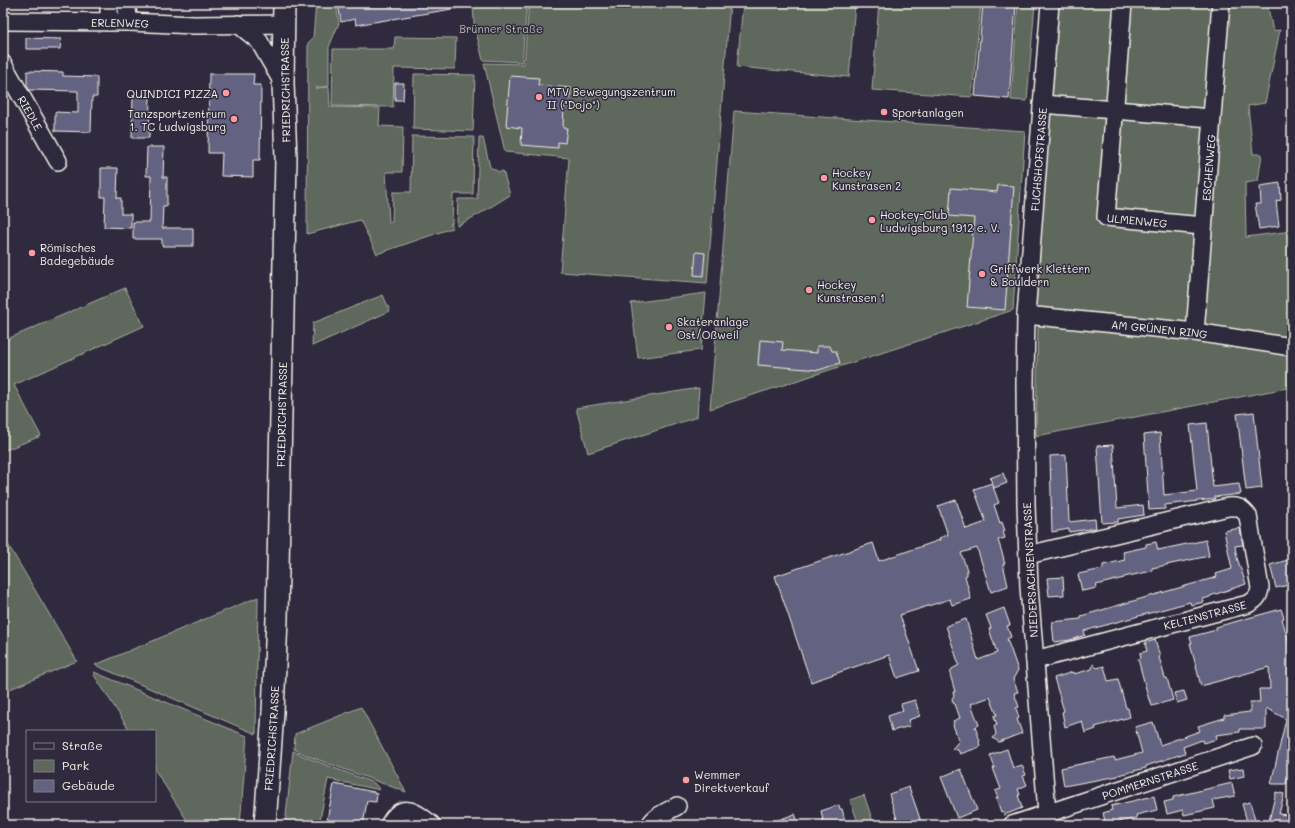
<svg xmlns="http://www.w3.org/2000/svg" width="1295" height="828" font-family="Mali,sans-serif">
<rect width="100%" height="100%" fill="#2f2a3d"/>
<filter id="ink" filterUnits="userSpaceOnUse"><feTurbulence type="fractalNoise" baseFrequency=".025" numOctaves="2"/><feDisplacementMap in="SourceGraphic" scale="8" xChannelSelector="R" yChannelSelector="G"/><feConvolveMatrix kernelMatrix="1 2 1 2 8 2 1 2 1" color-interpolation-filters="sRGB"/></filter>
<g filter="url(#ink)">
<path fill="#5e675b" stroke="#a9aca2" d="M316 3H336L339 23 329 47V86L316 88 329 87 330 107 380 108 379 126 403 127 402 172H386L389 222H392L393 192H411L412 136 474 137 473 194H453L452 224H450L452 225V228L377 254 360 220 307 234 308 43 313 38Z
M473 3H527L522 62 483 60 474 24Z
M529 3H730L707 283 560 272 569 158 505 152 484 63 524 64Z
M743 3H855L849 77 737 67Z
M879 3H981L972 97 872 90Z
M1018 3H1035L1027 101 1011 100Z
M1057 3H1267L1273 31 1280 30 1265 103 1248 106 1253 154H1262L1258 181 1245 183 1246 237 1292 231V347L1036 311 1033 303Z
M395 37 456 38 455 69 394 68 393 107 332 106 333 49H394Z
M414 74 475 75 473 131 413 129Z
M734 111 1025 131 1013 310 710 409Z
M479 138H483L490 167 499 172 503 171 510 195 481 213 457 226 458 199H477Z
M125 288 144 326 14 385 41 436 3 451V341Z
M706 293 701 350 638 358 631 303Z
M383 295 390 311 312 346 313 323Z
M1038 322 1292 352V387L1036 436Z
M699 388 697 417 588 453 576 408Z
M3 536 77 661 3 692Z
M258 597 256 734 95 665Z
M94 672 247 736 240 825H190L155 770V731H130L94 675Z
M361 707 406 792 308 756 294 749 295 734Z
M293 751 308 758 374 783 380 790 328 779 319 825H285Z
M864 795 874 825H859L850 800Z"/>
<path fill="#636280" stroke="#f4f1e8" d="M338 3H458V8L356 25 355 19 341 22Z
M983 3H1016L1009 99 975 96Z
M26 38 61 39 60 49H26Z
M27 71 63 72V76L97 77V97H92L91 132 55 131V112L78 113V91L29 90 27 85Z
M209 74H254L253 85H261L260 160H253V177L221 176 222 153H208Z
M510 76 539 78 538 85 571 88 569 106H564L563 128H567L565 143 558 142V148L521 145 522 128 506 126Z
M395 83H404L403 100H395Z
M133 96H150L149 138H132Z
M147 147H164L163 177H167V206H163L162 228H193V246H162V239H133V222H150L151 176H146Z
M101 168H118L117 198H121V214H131V228L104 227 105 197H101Z
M1280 183 1281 200 1276 201 1279 226 1259 229 1255 204H1261L1260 186Z
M998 185 1014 186 1005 310 967 307 974 218 949 216 951 188 997 192Z
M696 252 705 253 703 276 694 275Z
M760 340 783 342 782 350 817 353V346H830L832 351H836L840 363 819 370 758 365Z
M1254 412 1262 488 1246 490 1237 414Z
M1207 423 1213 487 1239 484 1241 494 1214 497 1215 499 1165 505V509L1149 510 1144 435 1160 433 1164 495 1197 491 1190 425Z
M1113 445 1117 508 1143 505 1144 515 1118 519V522L1102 523 1097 446Z
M1066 455 1069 522 1095 519 1096 528 1069 532V529L1052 532 1050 456Z
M1003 473 1007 483 994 488 992 484 999 503 994 505 1000 523 1002 522 1005 531 1003 532 1005 538 998 540 1004 559H1003L1005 563 1003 564 1008 586 991 592 977 548 961 553 967 570V575L965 576 971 599 952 605 950 599 900 615 919 671 897 678 889 655 811 682 775 576 873 543 879 561 940 540 939 538 948 535 938 506 956 500 966 529 986 522 974 489 992 483 990 478Z
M1240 528 1243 545 1235 546 1237 558 1246 584 1210 596V597L1203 599 1204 602 1191 605 1190 602 1084 631 1085 635 1070 640 1054 642 1052 622 1081 619V616L1217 577 1216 574 1232 569 1224 531Z
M1206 540 1209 556 1152 568V571L1124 577V578L1096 585 1097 588 1082 591 1078 574 1103 569V565L1125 560 1123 552 1146 547V544L1156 542 1158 550Z
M1288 560 1292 575V584L1276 588 1270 565Z
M1063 577 1064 595 1049 596 1047 578Z
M1004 608 1010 625 1007 626 1011 637 1007 639 1018 670 1013 679 1018 692 1014 693 1019 707 1016 708 1019 718 1017 719 1022 733 999 742 993 738 996 734 994 726 997 725 994 716 997 715 990 697 971 704 979 725 975 727 980 741 979 742 980 747 960 754 958 750 952 749 959 741 953 725 954 723 953 721 960 718 955 704 953 703 952 699 954 695 953 692H955L950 674 952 669 959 665 946 626 966 619 978 660 997 653 989 629 991 628 986 615Z
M1281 609 1284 618 1282 619 1292 653V761L1286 784H1271L1286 719 1266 708V729H1240V732L1216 735 1217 739 1203 743 1202 740 1183 747 1185 753 1146 766V768L1118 775V776L1064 786 1061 768 1114 757 1115 760 1142 753 1135 727 1153 722 1160 745 1200 731 1198 726 1224 718V715L1250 712V702H1260L1259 689H1270L1269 667 1201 686 1190 643H1192L1190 637 1216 630V627Z
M1155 640 1160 657H1159L1165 678H1167L1173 700 1152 706 1150 700H1149L1138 659 1141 658 1140 653 1147 651 1145 643Z
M1093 664 1097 668 1104 666 1108 681 1118 679 1126 708H1128L1130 717 1095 727 1096 729 1085 733 1082 721 1065 727 1062 712 1064 711 1054 678 1073 672 1074 674 1092 669Z
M1184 691 1187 700 1177 703 1174 693Z
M915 700 920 716 908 720 910 726 892 731 888 716 903 711 901 704Z
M1007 749 1013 768 1022 765 1026 775 1023 776 1027 785 1018 789 1020 795H1018L1022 808 1004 815 1002 811 1001 812 996 798H998L995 791 1001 789 993 768H995L990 755Z
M1243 768 1244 776 1230 779 1228 770Z
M961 769 977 810 957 818 941 777Z
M1232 783 1235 796 1213 800 1215 808 1184 815 1183 810 1167 814 1164 802 1173 800V797Z
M334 784 374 792V793L377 794 376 802 367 801 363 825H326Z
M909 787 917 810 922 825H899L889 794Z
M1276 792 1284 794 1279 814 1287 815 1284 825H1268Z
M1154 796 1157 810 1136 815 1137 818 1106 825 1103 813 1112 810 1111 806Z
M1250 802 1256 824 1248 825 1242 804Z
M839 805 840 809H842L846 825H824L821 811Z
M795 814 799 825H767V824Z"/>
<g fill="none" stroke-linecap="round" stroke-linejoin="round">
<g stroke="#f4f1e8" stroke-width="20">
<g id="minor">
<path d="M126 3 129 22"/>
<path id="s1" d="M1123 3 1106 217 1203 226"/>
<path id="s2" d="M3 21 129 22 194 25 284 24"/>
<path d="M109 22V3"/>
<path d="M238 24 259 41 283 83"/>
<path id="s3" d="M3 64 58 161"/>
<path d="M1042 104 1211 118"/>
<path id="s4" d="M1026 315 1195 332 1292 347"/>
<path id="s5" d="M1195 332 1221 3"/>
<path d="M1028 555 1228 507C1238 506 1242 508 1248 516L1260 588C1259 596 1256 600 1248 604L1035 660"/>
<path d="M389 825C402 801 415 811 432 825"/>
<path d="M650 825C654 816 669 811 677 806"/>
<path id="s6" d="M1012 825 1253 746"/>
<path id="s7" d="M1048 825 1029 587 1026 504 1025 384 1026 315 1050 3"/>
</g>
</g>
<g stroke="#f4f1e8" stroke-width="24">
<g id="major">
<path id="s8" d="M265 825 273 712 277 619 286 158 283 83 284 3"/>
</g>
</g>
<use href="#minor" stroke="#2f2a3d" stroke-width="17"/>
<use href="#major" stroke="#2f2a3d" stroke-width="21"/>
</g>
</g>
<g fill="#ff9aa2" stroke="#2f2a3d" stroke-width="1.5">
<circle cx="226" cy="93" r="4"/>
<circle cx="539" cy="97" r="4"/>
<circle cx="884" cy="112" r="4"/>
<circle cx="234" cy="119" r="4"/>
<circle cx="824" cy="178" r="4"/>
<circle cx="872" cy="220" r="4"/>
<circle cx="32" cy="253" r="4"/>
<circle cx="982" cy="274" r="4"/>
<circle cx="809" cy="290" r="4"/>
<circle cx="669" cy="327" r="4"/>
<circle cx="686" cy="780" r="4"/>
</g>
<g text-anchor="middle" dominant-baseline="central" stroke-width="3" stroke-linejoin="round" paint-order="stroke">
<g font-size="11" fill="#f4f1e8" stroke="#2f2a3d">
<text stroke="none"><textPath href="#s2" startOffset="117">ERLENWEG</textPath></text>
<text transform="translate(285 90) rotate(-91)">FRIEDRICHSTRASSE</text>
<text stroke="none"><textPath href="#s3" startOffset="56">RIEDLE</textPath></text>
<text stroke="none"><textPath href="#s7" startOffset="667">FUCHSHOFSTRASSE</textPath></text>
<text stroke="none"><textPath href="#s5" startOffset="165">ESCHENWEG</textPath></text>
<text stroke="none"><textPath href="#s1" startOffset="246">ULMENWEG</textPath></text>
<text stroke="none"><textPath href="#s4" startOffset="134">AM GRÜNEN RING</textPath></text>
<text stroke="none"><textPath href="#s8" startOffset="411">FRIEDRICHSTRASSE</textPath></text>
<text transform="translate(1030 570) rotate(-93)">NIEDERSACHSENSTRASSE</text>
<text transform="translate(1205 615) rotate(-15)">KELTENSTRASSE</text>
<text stroke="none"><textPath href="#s8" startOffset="87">FRIEDRICHSTRASSE</textPath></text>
<text stroke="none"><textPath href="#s6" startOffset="145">POMMERNSTRASSE</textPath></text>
</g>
<g font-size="11" fill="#b8bab0" stroke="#2f2a3d">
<text x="501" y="28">Brünner Straße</text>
</g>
<g font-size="11" fill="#f4f1e8" stroke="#2f2a3d" text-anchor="start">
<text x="547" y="91">MTV Bewegungszentrum<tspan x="547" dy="13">II ("Dojo")</tspan></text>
<text x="218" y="93" text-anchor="end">QUINDICI PIZZA</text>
<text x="892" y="112">Sportanlagen</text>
<text x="226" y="113" text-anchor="end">Tanzsportzentrum<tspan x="226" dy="13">1. TC Ludwigsburg</tspan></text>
<text x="832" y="172">Hockey<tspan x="832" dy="13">Kunstrasen 2</tspan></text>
<text x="880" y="214">Hockey-Club<tspan x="880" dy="13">Ludwigsburg 1912 e. V.</tspan></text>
<text x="40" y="247">Römisches<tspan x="40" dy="13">Badegebäude</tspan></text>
<text x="990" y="268">Griffwerk Klettern<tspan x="990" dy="13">&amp; Bouldern</tspan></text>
<text x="817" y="284">Hockey<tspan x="817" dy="13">Kunstrasen 1</tspan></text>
<text x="677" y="321">Skateranlage<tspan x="677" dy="13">Ost/Oßweil</tspan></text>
<text x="694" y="774">Wemmer<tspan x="694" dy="13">Direktverkauf</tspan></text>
</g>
</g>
<rect width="1295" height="828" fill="none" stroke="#2f2a3d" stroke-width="16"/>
<rect x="8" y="8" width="1279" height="812" fill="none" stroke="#f4f1e8" stroke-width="1.5" filter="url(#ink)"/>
<rect x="26" y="730" width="130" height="72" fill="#2f2a3d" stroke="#7e7a81"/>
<rect x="34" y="743" width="20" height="6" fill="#2f2a3d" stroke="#7e7a81"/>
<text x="62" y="750" font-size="12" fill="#f4f1e8">Straße</text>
<rect x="34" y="760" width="20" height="12" fill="#5e675b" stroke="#7e7a81"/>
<text x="62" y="770" font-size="12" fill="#f4f1e8">Park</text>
<rect x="34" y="780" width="20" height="12" fill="#636280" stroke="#7e7a81"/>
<text x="62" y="790" font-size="12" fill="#f4f1e8">Gebäude</text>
</svg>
